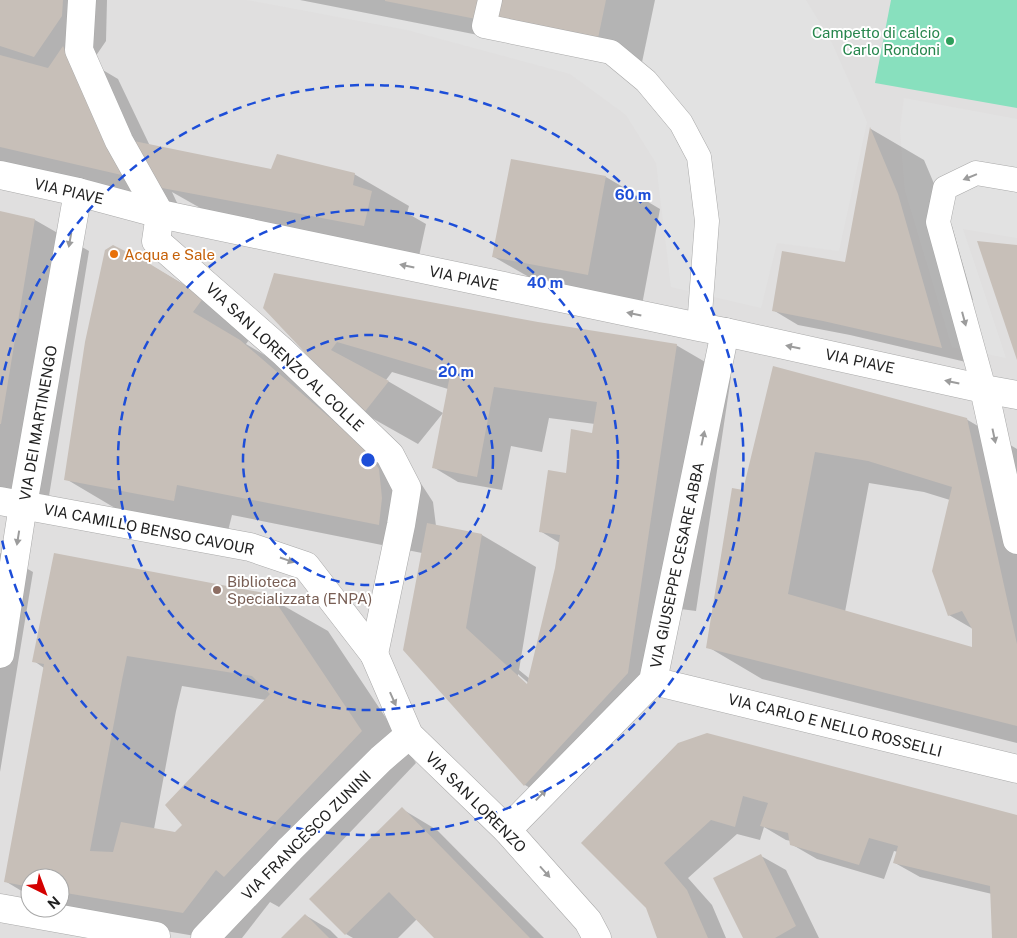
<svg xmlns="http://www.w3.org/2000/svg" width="1017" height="938" font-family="'Public Sans',sans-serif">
<rect width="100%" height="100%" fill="#f2efe9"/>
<path fill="#e0dfdf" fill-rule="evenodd" d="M0 0H1017V938H0ZM30 878H60V908H30Z"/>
<path fill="#88e0be" d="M891 0H1017V108L875 83Z"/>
<path fill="#e2e2e2" d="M247 0H806L832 43 867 122 839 251 777 243 761 308 671 287 656 163 626 115 570 74 407 30Z
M904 98 1017 119V238L963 229 1006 358 952 347 905 190 900 130Z"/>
<path fill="#0003" fill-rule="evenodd" d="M0 0H107L106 41 91 63 118 79 150 146 272 170 354 174 409 206 407 213 426 224 419 256 218 218 172 192 179 207 0 164Z
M300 0H655L641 67Z
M871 129 924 160 952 226 973 300 956 299 966 362 850 335 798 325 773 310 846 264Z
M606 177 660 209 642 305 548 288 494 257Z
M0 213 35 220 89 251 49 496 0 487Z
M145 262 200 294 257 329 246 344 295 373 420 482 433 502 436 526 482 535 536 567 519 670 530 679 557 568 560 543 540 531 567 474 593 435 595 424 549 418 542 452 511 446 502 490 458 482 433 467 448 389 392 372 386 380 443 413 418 444 363 413 265 308 538 324 676 345 731 377 696 611 665 607 653 687 550 800 525 785 422 553 232 515 228 531 120 511 66 479ZM518 674 533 687 531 689 518 677Z
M774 368 966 419 1017 449V743L762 679 708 647ZM869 483 924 492 950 500 949 615 973 629V648L845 612Z
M0 553 33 572 0 772Z
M263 594 328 631 416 763 279 907 270 902 242 938H207L59 913 60 878H30V896L5 881 44 668 34 661ZM182 686 266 700 184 825 175 833 154 829 176 711Z
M679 744 1017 817V938H993L992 894 920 877 895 863 898 852 894 851 884 879 817 859 791 844V841L786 840 764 827 760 840 737 834 688 878 712 905 726 938H659L648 907Z
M402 809 437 830 544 938H436L417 919 398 938H353L346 934Z
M761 856 786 870 819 938H744Z
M305 915 330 930 338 938H282Z"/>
<path fill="#c7bfb8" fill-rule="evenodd" d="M0 0H63L62 16 34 57 0 46Z
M385 0H606L597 43 385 1Z
M63 46 126 176 0 147V55L48 68Z
M870 127 898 194 942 348 823 321 772 311 782 251 845 262Z
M129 140 271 169 277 154 355 173 353 185 372 191 364 226 162 188Z
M511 159 606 176 588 275 492 257Z
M0 211 35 219 1 424H0Z
M977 241 1017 245V360Z
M113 245 145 261 204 297 193 312 240 340 366 449 379 469 382 498 379 525 177 485 174 501 64 480 85 342 105 250Z
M274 273 538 322 677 344 628 673 524 786 403 650 427 523 482 534 466 628 527 684 555 568 560 535 539 532 548 470 566 473 571 429 592 433 597 402 494 387 477 477 432 468 450 375 337 342 331 350 389 381 363 414 263 308Z
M773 366 967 418 1017 644V726L706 648 732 488 743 490ZM815 452 868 461 952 487 932 571 948 616 962 611 972 629V647L788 594Z
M54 553 264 593 273 598 362 731 224 877 216 870 183 913 60 892V878H30V887L4 882 44 664 32 662ZM127 656 252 676 270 694 165 805 182 825 175 832 121 822 113 852 90 851 122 680Z
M707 733 1017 815V938H992L990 886 893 863 898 846 869 838 859 865 790 845 788 833 760 826 768 803 743 796 735 827 711 820 664 863 687 890 708 938H657L646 908 581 843 678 743Z
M402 807 450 856 530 938H434L389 892 345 935 309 899Z
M761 854 796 926 775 938H743L713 878Z
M305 914 329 938H281Z"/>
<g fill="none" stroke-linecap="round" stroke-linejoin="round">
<g stroke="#a9a9a9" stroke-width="25">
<path id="service" d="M490 0 484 26 611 52 646 81 681 123 699 157 707 221 699 327
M984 389 938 222 945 188 976 173 1017 180"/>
</g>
<g stroke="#a9a9a9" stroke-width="29">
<path id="pedestrian" d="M82 0 79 50 119 141 160 214 156 241 283 352 390 455 407 488 401 525 374 654
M205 938 289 850"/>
</g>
<g stroke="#a9a9a9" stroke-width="29">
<path id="minor" d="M984 389 1017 540
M0 654 23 505 78 192
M653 681 1017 769
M507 830 653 681 725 332
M289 850 381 759 409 735
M0 908 156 936"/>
</g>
<g stroke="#a9a9a9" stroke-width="29">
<path id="tertiary" d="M0 175 78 192 160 214 699 327 725 332 984 389 1017 395
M0 501 250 547 306 566 374 654 409 735 507 830 588 921 597 938"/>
</g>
<use href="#service" stroke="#fff" stroke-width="24"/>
<use href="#pedestrian" stroke="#fff" stroke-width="28"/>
<use href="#minor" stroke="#fff" stroke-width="28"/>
<use href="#tertiary" stroke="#fff" stroke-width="28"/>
</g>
<defs><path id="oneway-solid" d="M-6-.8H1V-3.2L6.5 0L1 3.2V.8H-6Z" transform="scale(1.25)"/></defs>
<g fill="#9c9c9c">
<use href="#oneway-solid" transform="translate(970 177) rotate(158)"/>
<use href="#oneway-solid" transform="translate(70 240) rotate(100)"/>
<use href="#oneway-solid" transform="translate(407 266) rotate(-168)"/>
<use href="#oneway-solid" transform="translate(634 314) rotate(-168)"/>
<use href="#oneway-solid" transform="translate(964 319) rotate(75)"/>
<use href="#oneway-solid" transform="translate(793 347) rotate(-168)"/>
<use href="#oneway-solid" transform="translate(952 382) rotate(-168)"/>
<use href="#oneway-solid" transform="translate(994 436) rotate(78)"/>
<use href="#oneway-solid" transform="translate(703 438) rotate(-78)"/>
<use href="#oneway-solid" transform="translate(18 538) rotate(99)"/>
<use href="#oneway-solid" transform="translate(287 560) rotate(19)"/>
<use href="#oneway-solid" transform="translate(393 699) rotate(66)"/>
<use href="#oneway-solid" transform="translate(541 795) rotate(-46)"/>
<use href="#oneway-solid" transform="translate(545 872) rotate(48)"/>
</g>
<g fill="none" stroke="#1d4ed8" stroke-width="2.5" stroke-dasharray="9 6">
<circle cx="368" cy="460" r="125"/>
<circle cx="368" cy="460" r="250"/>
<path d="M1 385A375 375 0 1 1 1 535"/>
</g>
<circle fill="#2e9e5b" stroke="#fff" stroke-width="2" cx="950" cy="41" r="5"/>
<circle fill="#e8710a" stroke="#fff" stroke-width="2" cx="114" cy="254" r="5"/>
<circle fill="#8d6e63" stroke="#fff" stroke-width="2" cx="217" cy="590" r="5"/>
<g text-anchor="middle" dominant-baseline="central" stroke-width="4" stroke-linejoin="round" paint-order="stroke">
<g font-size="15" fill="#27864d" stroke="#fff" text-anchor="end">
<text x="940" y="32">Campetto di calcio<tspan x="940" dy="17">Carlo Rondoni</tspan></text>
</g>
<g font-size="15" fill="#222" stroke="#fff">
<text transform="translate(69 191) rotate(13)">VIA PIAVE</text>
<text transform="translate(464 278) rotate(12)">VIA PIAVE</text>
<text transform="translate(285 357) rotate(43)">VIA SAN LORENZO AL COLLE</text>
<text transform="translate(860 361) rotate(12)">VIA PIAVE</text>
<text transform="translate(38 423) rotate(-80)">VIA DEI MARTINENGO</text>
<text transform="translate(149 529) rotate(11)">VIA CAMILLO BENSO CAVOUR</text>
<text transform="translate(677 565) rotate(-78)">VIA GIUSEPPE CESARE ABBA</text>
<text transform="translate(835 725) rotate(14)">VIA CARLO E NELLO ROSSELLI</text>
<text transform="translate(476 802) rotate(45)">VIA SAN LORENZO</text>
<text transform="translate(306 835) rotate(-45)">VIA FRANCESCO ZUNINI</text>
</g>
<g font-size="15" fill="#c56008" stroke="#fff" text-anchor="start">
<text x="124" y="254">Acqua e Sale</text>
</g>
<g font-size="15" fill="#785e54" stroke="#fff" text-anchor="start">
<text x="227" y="581">Biblioteca<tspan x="227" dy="17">Specializzata (ENPA)</tspan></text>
</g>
</g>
<circle cx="368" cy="460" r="8" fill="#1d4ed8" stroke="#fff" stroke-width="2.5"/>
<g font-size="15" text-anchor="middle" font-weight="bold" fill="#1d4ed8" stroke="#fff" stroke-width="4" stroke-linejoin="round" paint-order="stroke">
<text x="633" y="200">60 m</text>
<text x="545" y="288">40 m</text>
<text x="456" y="377">20 m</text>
</g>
<g transform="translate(45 893) rotate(138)"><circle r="24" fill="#ffffff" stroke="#a7a7a7"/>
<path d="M0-4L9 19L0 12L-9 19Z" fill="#d40000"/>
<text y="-8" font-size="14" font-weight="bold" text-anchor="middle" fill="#222222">N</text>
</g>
</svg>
